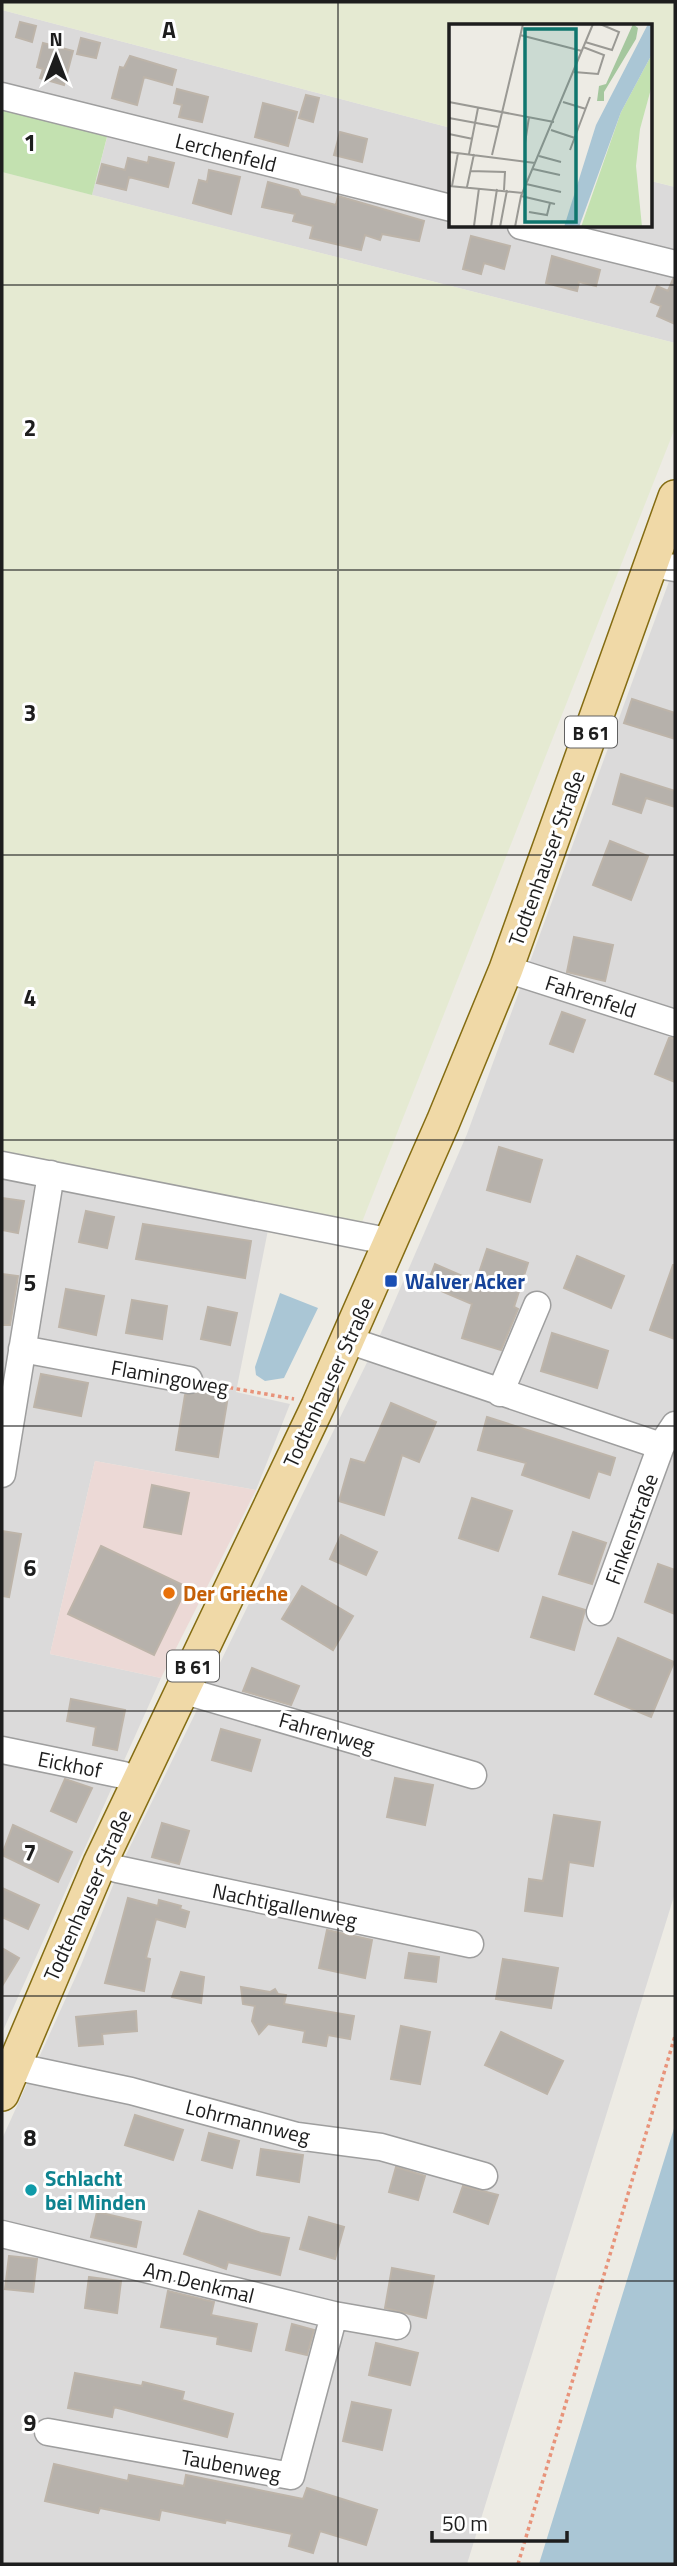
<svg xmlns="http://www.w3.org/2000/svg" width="677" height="2566" font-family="'Titillium Web',sans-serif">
<rect width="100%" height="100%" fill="#edebe4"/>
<path fill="#dbdada" d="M2 10 451 128V226H651V181L675 187V343L92 195 109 130 2 102Z
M675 565V1893L467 2564H2V2139L81 1965 122 1863 377 1342 467 1134Z
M2 1178 268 1230 236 1392 290 1404 256 1490 95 1461 50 1654 161 1678 2 2033Z"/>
<path fill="#ecd9d6" d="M95 1461 256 1490 161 1678 50 1654Z"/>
<path fill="#e5ead2" d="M2 2H675V187L651 181V26H451V128L2 10Z
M2 172 675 343V428L362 1222 2 1153Z"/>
<path fill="#c3e1b0" d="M2 102 109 129 92 195 2 172Z"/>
<path fill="#aac6d5" d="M280 1293 318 1308 284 1378 265 1381 256 1375 255 1367Z
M675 2125V2564H539Z"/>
<path fill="#b6b1ab" stroke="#bdb4a9" stroke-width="2" d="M20 22 36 26 32 42 16 37Z
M81 38 100 43 96 58 77 54Z
M43 43 73 51 64 85 40 78 43 69 37 67Z
M130 56 176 70 172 85 144 77 137 105 112 98 120 67 124 68Z
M177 89 208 97 202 122 179 117 182 105 174 103Z
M306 95 319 98 313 122 299 118Z
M263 103 297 112 288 146 255 137Z
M340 132 367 139 362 162 334 155Z
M149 157 174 163 168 187 129 177 126 190 97 183 102 164 125 170 128 158 148 163Z
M209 170 240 177 231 214 193 203 199 180 207 182Z
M268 182 298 190 301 196 336 205 338 196 424 221 419 241 382 234 380 240 365 235 361 250 310 238 313 226 293 221 295 214 262 207Z
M471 236 510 246 504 269 484 263 481 274 463 269Z
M552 256 600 270 596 286 579 282 577 291 546 283Z
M673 279H675V324L657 316 661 306 651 302 657 286 668 291Z
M632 699 675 713V739L624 723Z
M621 774 675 791V807L646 798 641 813 613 804Z
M610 841 648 856 631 900 593 885Z
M574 937 613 945 605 981 567 972Z
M562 1012 585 1020 573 1052 550 1044Z
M669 1038H675V1082L655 1074Z
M499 1147 542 1160 530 1202 487 1190Z
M2 1198 24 1201 18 1233 2 1230Z
M86 1211 114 1217 107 1248 79 1242Z
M143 1224 251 1241 245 1278 136 1259Z
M487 1249 528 1263 514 1307 518 1309 501 1350 462 1338 472 1304 427 1285 435 1264 476 1282Z
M577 1256 624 1276 611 1308 564 1288Z
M673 1265H675V1339L650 1330Z
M2 1274 18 1276 10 1325H2Z
M66 1289 104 1296 96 1335 59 1327Z
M132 1300 167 1306 162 1339 126 1333Z
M208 1307 237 1313 230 1345 201 1339Z
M552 1333 608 1351 597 1388 541 1371Z
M41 1374 88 1383 81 1416 34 1407Z
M200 1391 228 1396 218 1457 176 1450 185 1395Z
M391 1403 436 1422 419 1462 402 1455 384 1515 339 1501 351 1459 365 1463Z
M487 1417 615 1458 610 1475 598 1471 589 1498 522 1475 526 1463 478 1450Z
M152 1485 189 1493 181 1534 144 1527Z
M472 1498 512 1511 498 1551 459 1538Z
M2 1531 21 1534 9 1597 2 1596Z
M573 1532 606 1543 592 1584 559 1574Z
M341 1535 377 1552 366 1575 330 1559Z
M101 1546 187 1587 154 1655 68 1614Z
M658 1564 675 1570V1614L645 1602Z
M302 1586 353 1616 333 1650 282 1619Z
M543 1597 585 1610 574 1650 531 1637Z
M618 1638 674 1662 651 1717 595 1694Z
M252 1668 299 1686 291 1705 243 1691Z
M71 1699 125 1710 117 1750 93 1745 96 1727 67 1721Z
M221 1729 260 1740 251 1771 212 1760Z
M395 1778 433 1785 425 1825 387 1817Z
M65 1779 92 1788 76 1822 51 1811Z
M554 1815 600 1822 593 1866 569 1862 562 1916 525 1911 529 1879 543 1881Z
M162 1823 189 1831 179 1864 152 1857Z
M13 1825 72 1852 58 1882 2 1855Z
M2 1888 39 1905 28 1929 2 1917Z
M128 1898 158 1906 159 1900 181 1906 180 1909 189 1912 185 1927 156 1919 146 1958 150 1959 144 1991 105 1983Z
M327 1930 372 1940 365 1978 319 1968Z
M2 1948 19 1958 2 1986Z
M409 1953 439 1957 436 1982 405 1978Z
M503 1959 558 1968 551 2008 496 1999Z
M181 1972 204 1977 201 2003 172 1997Z
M241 1987 270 1992 275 1989 278 1994 286 1995 284 2004 354 2016 350 2039 328 2035 326 2046 303 2042 305 2031 268 2024 259 2034 252 2021 255 2006 243 2004Z
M136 2011 137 2031 102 2034 103 2044 79 2046 76 2017Z
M401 2026 430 2032 420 2084 391 2079Z
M501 2032 563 2061 547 2094 485 2065Z
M135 2115 183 2130 173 2160 125 2145Z
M209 2133 239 2141 232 2168 202 2160Z
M261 2149 303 2155 299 2182 257 2175Z
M396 2167 425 2176 418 2200 389 2192Z
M463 2186 498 2195 488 2224 454 2212Z
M199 2211 261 2233 289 2238 280 2275 228 2262 226 2269 184 2254Z
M97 2212 141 2222 136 2247 91 2237Z
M309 2217 344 2227 335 2259 300 2249Z
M9 2256 37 2259 33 2292 5 2289Z
M392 2268 434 2276 426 2318 385 2308Z
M89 2277 121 2281 117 2313 85 2308Z
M168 2291 214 2302 211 2315 257 2324 251 2351 217 2344 218 2337 161 2327Z
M292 2324 314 2330 307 2355 286 2350Z
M376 2343 418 2353 410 2385 369 2375Z
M75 2373 142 2386 143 2382 184 2392 182 2400 233 2414 227 2437 114 2407 112 2417 68 2408Z
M352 2402 391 2410 382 2450 343 2441Z
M54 2464 128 2481 129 2475 184 2486 186 2475 303 2499 307 2488 377 2510 366 2545 320 2531 313 2553 289 2546 292 2534 226 2520 225 2523 161 2510 159 2520 100 2508 98 2513 45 2501Z"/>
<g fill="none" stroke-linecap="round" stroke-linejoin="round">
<g stroke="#9e9e9e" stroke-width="29">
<path id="minor" d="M2 96 451 208
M521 226 675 264
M651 564 675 568
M506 969 675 1023
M2 1165 392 1242
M348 1340 661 1446
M22 1349 189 1380
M500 1393 537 1305
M2 1474 51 1174
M600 1612 661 1446 675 1425
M182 1690 473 1775
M2 1750 123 1775 138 1781
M100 1863 117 1869 470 1944
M13 2066 131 2091 297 2136 381 2147 484 2176
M2 2234 334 2315 397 2326
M48 2432 291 2476 334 2315"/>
</g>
<g stroke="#846c12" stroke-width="36">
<path id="major" d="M2 2094 100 1863 318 1406 443 1122 506 969 675 497"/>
</g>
<path stroke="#e8937a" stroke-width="3.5" stroke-dasharray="3.5 3.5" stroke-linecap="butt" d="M209 1384 294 1399
M518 2564 675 2036"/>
<use href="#minor" stroke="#fff" stroke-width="26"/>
<use href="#major" stroke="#f0d9a7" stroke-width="33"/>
</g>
<path fill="none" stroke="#1d1d1d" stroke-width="2" stroke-opacity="0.55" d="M338 2V2564M2 285H675M2 570H675M2 855H675M2 1140H675M2 1426H675M2 1711H675M2 1996H675M2 2281H675"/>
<rect fill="#1a4fb4" stroke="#fff" stroke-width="2.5" x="384" y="1274" width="14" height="14" rx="3.5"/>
<circle fill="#e8710a" stroke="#fff" stroke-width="2.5" cx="169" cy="1593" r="7"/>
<circle fill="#0f9aa8" stroke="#fff" stroke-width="2.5" cx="31" cy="2190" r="7"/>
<g text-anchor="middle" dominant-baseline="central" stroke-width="6" stroke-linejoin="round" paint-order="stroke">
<g fill="#fff" stroke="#616161" stroke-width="2">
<rect x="565" y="716.5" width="52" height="31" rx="5"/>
<rect x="167" y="1650.5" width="52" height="31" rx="5"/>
</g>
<g font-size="19" font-weight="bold" fill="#1d1d1d">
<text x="591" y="732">B 61</text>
<text x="193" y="1666">B 61</text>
</g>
<g font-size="21" fill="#1d1d1d" stroke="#fff">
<text transform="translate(226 152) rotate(14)">Lerchenfeld</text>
<text transform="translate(546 858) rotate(-70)">Todtenhauser Straße</text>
<text transform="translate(591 996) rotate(18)">Fahrenfeld</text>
<text transform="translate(170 1377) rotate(10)">Flamingoweg</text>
<text transform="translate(328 1382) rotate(-65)">Todtenhauser Straße</text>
<text transform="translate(631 1529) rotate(-70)">Finkenstraße</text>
<text transform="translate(327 1732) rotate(16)">Fahrenweg</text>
<text transform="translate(70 1764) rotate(11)">Eickhof</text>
<text transform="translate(87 1895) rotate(-66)">Todtenhauser Straße</text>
<text transform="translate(285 1905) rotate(12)">Nachtigallenweg</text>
<text transform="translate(248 2121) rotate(14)">Lohrmannweg</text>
<text transform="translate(199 2282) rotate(14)">Am Denkmal</text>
<text transform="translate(231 2465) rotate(10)">Taubenweg</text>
</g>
<g font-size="21" font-weight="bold" fill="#164399" stroke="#fff" text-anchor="start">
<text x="405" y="1281">Walver Acker</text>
</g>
<g font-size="21" font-weight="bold" fill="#c56008" stroke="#fff" text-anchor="start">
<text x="183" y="1593">Der Grieche</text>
</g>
<g font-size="21" font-weight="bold" fill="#0d838f" stroke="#fff" text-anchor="start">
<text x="45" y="2178">Schlacht<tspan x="45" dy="24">bei Minden</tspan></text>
</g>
</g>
<g transform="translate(449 24)">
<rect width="203" height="203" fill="#edebe4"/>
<path d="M203 30V61L191 105 187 142 193 203H132L172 88Z" fill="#c3e1b0"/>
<path d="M184 0 189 4 187 15 155 68V77H148L150 62 157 60Z" fill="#a5c79e"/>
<path d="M199 0H203V30L172 88 130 203H115L147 101Z" fill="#aac6d5"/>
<path fill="none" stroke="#9a9994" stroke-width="2" d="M71 11 133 27M136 18 163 26 170 8 151 0M125 48 149 50 155 31 134 23M0 78 105 98M114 78 137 85M0 94 49 103M102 106 126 114M0 110 24 115M76 119 80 93M121 126 141 73M0 128 86 139M20 130 29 84M43 131 74 0M90 132 112 138M84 145 111 151M21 147 56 148 55 166M77 160 112 168M0 162 74 169M3 162 9 129M18 163 25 130M72 172 106 180M80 188 98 191 101 179M25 202 30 164M42 203 48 165M51 203 58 166M66 203 72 172 144 0"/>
<path fill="#0f766e" fill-opacity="0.15" stroke="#0f766e" stroke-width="3.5" d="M76 5H127V198H76Z"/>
<rect width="203" height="203" fill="none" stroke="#1d1d1d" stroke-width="3.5"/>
</g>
<g font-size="23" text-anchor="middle" font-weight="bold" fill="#1d1d1d" stroke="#fff" stroke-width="6" stroke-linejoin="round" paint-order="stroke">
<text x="169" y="38">A</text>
<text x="30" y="151">1</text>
<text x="30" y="436">2</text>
<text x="30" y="721">3</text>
<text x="30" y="1006">4</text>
<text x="30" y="1291">5</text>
<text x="30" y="1576">6</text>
<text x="30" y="1861">7</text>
<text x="30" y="2146">8</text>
<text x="30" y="2431">9</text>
</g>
<rect width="677" height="2566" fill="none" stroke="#1d1d1d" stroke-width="7"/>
<g transform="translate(56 56)" stroke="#ffffff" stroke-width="5" paint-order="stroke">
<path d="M0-5L12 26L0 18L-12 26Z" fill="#1d1d1d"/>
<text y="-10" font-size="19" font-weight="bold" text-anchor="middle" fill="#1d1d1d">N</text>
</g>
<path d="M432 2531v10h135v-10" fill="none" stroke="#1d1d1d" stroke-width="3.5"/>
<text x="442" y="2531" font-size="21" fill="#1d1d1d" stroke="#ffffff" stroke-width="5" paint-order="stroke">50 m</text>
</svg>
